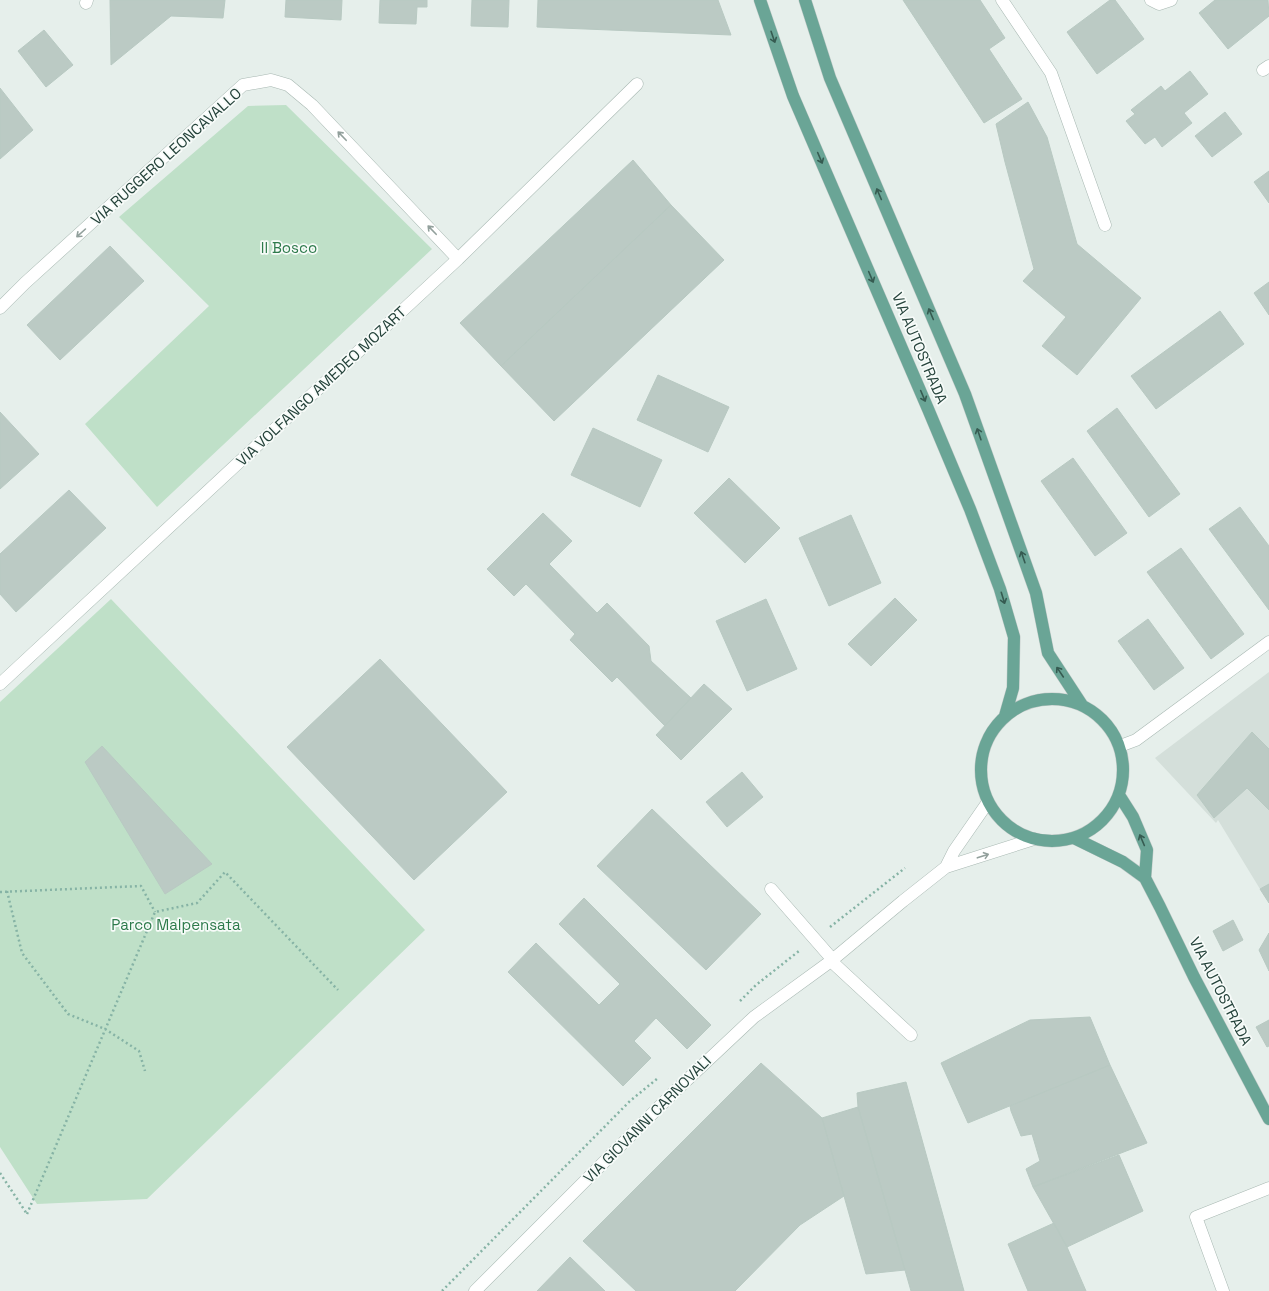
<svg xmlns="http://www.w3.org/2000/svg" width="1269" height="1291" font-family="'Space Grotesk',sans-serif">
<rect width="100%" height="100%" fill="#e6efeb"/>
<path fill="#d4dfda" d="M1269 672V884L1260 889 1218 820 1216 823 1155 758Z"/>
<path fill="#bfe0c8" d="M286 105 432 249 157 507 85 424 209 306 119 217 248 106Z
M111 599 425 930 147 1199 37 1204 0 1147V702Z"/>
<path fill="#bbcac4" stroke="#b8c9c2" d="M110 0H225L223 18 171 16 111 65Z
M286 0H342L341 20 285 17Z
M380 0H427V7H417L416 24 379 23Z
M472 0H509L508 27 471 26Z
M538 0H718L731 35 537 27Z
M903 0H980L1005 38 989 49 1022 99 984 123Z
M1110 0H1115L1144 39 1097 74 1067 32Z
M1215 0H1268L1269 16 1228 49 1199 13Z
M44 30 73 65 46 87 18 51Z
M1190 71 1208 94 1184 113 1192 123 1162 147 1155 137 1145 144 1126 121 1135 114 1131 110 1161 86 1165 91Z
M0 88 33 130 0 159Z
M1028 102 1047 137 1077 244 1141 298 1077 375 1042 346 1066 317 1023 281 1034 269 1005 162 996 124Z
M1225 112 1242 134 1212 157 1195 136Z
M633 160 671 205 501 366 460 323Z
M1269 171V203L1254 182Z
M671 205 724 260 554 421 501 366Z
M110 246 144 281 60 360 27 325Z
M1269 282V315L1254 293Z
M1220 311 1244 344 1156 409 1131 376Z
M658 375 729 407 708 452 637 420Z
M1117 408 1180 494 1149 517 1087 431Z
M0 412 39 454 0 489Z
M593 428 662 460 640 507 571 475Z
M1073 458 1127 533 1095 556 1041 481Z
M729 478 780 528 745 563 694 513Z
M69 490 106 528 16 612 0 594V554Z
M1240 507 1269 546V610L1209 529Z
M543 513 572 541 549 564 597 613 607 603 649 646 651 661 691 698 665 726 617 677 612 682 570 640 575 634 526 584 514 596 487 569Z
M851 515 881 583 829 606 799 538Z
M1181 548 1244 634 1211 659 1147 572Z
M895 598 917 620 871 666 848 644Z
M766 599 797 669 747 691 716 621Z
M1148 619 1184 668 1154 690 1118 641Z
M380 659 507 792 414 880 287 747Z
M704 684 732 709 681 760 656 735Z
M1252 732 1269 749V810L1247 788 1214 818 1197 795Z
M102 746 212 864 165 894 85 762Z
M742 772 763 797 727 827 706 802Z
M652 809 761 914 706 970 597 866Z
M1269 884V903L1260 889Z
M584 898 711 1025 687 1049 656 1018 634 1041 651 1058 623 1086 508 972 536 943 599 1005 620 984 559 924Z
M1233 920 1243 940 1223 951 1213 931Z
M1269 933V971L1259 950Z
M1090 1017 1110 1065 968 1123 941 1063 1030 1020Z
M1269 1020V1046L1267 1047 1256 1027Z
M761 1063 822 1118 844 1196 800 1225 735 1291H636L583 1241Z
M1110 1065 1147 1143 1033 1187 1026 1169 1040 1161 1032 1134 1021 1136 1011 1111 1010 1106Z
M906 1082 964 1291H911L858 1107 857 1093Z
M858 1107 905 1270 866 1274 822 1118Z
M1119 1155 1143 1211 1067 1247 1033 1187Z
M1054 1223 1067 1247 1086 1291H1028L1008 1244Z
M570 1257 605 1291H537Z"/>
<g fill="none" stroke-linecap="round" stroke-linejoin="round">
<g stroke="#a8b8b2" stroke-width="13">
<path id="minor" d="M1002 0 1051 73 1105 225
M1151 0 1159 4 1171 0
M86 3 87 0
M1263 70 1269 66
M0 308 25 283 243 85 271 80 288 85 312 105 458 259
M0 684 458 259 637 84
M1120 746 1136 740 1269 642
M946 867 954 851 988 802
M771 889 833 960
M831 961 911 1035
M475 1291 671 1095 754 1017 831 961 903 901 946 867 1034 839
M1223 1291 1196 1217 1269 1188"/>
</g>
<g stroke="#c2cac8" stroke-width="13">
<path id="major" d="M760 0 793 96 928 409 970 509 1000 589 1014 637 1013 688 1005 716
M805 0 830 78 965 394 1036 593 1048 653 1082 705
M981 770a71 71 0 1 1 142 0a71 71 0 1 1-142 0Z
M1119 795 1133 817 1147 850 1145 878
M1074 838 1123 862 1145 878 1160 907 1194 977 1269 1119"/>
</g>
<path stroke="#86b3a5" stroke-width="2.5" stroke-dasharray="2 3" stroke-linecap="butt" d="M7 891 22 953 68 1014 105 1029 139 1051 145 1071
M0 892 141 886 155 912
M830 927 905 868
M740 1001 756 985 799 951
M0 1173 27 1214
M27 1214 155 912 197 903 225 872 338 990
M442 1291 630 1101 658 1078"/>
<use href="#minor" stroke="#fff" stroke-width="12"/>
<use href="#major" stroke="#6aa596" stroke-width="12"/>
</g>
<defs><path id="oneway-shaft" d="M-6 0H5M1.5-3L5.5 0L1.5 3" fill="none" stroke-width="1.6" stroke-linecap="round" stroke-linejoin="round"/></defs>
<g stroke="#365b51">
<use href="#oneway-shaft" transform="translate(773 37) rotate(71)"/>
<use href="#oneway-shaft" transform="translate(820 158) rotate(67)"/>
<use href="#oneway-shaft" transform="translate(879 194) rotate(-113)"/>
<use href="#oneway-shaft" transform="translate(871 277) rotate(67)"/>
<use href="#oneway-shaft" transform="translate(931 314) rotate(-113)"/>
<use href="#oneway-shaft" transform="translate(923 396) rotate(67)"/>
<use href="#oneway-shaft" transform="translate(979 434) rotate(-109)"/>
<use href="#oneway-shaft" transform="translate(1023 557) rotate(-109)"/>
<use href="#oneway-shaft" transform="translate(1003 598) rotate(73)"/>
<use href="#oneway-shaft" transform="translate(1060 672) rotate(-124)"/>
<use href="#oneway-shaft" transform="translate(1142 840) rotate(-113)"/>
</g>
<g stroke="#92a09c">
<use href="#oneway-shaft" transform="translate(342 136) rotate(-134)"/>
<use href="#oneway-shaft" transform="translate(432 230) rotate(-134)"/>
<use href="#oneway-shaft" transform="translate(81 233) rotate(138)"/>
<use href="#oneway-shaft" transform="translate(983 856) rotate(-18)"/>
</g>
<g text-anchor="middle" dominant-baseline="central" stroke-width="3.5" stroke-linejoin="round" paint-order="stroke">
<g font-size="15" fill="#24423a" stroke="#f7fbf9">
<text transform="translate(166 156) rotate(-42)">VIA RUGGERO LEONCAVALLO</text>
<text transform="translate(920 348) rotate(67)">VIA AUTOSTRADA</text>
<text transform="translate(321 386) rotate(-43)">VIA VOLFANGO AMEDEO MOZART</text>
<text transform="translate(1221 991) rotate(63)">VIA AUTOSTRADA</text>
<text transform="translate(647 1119) rotate(-45)">VIA GIOVANNI CARNOVALI</text>
</g>
<g font-size="15" fill="#2d7a4b" stroke="#f7fbf9">
<text x="289" y="247">Il Bosco</text>
<text x="176" y="924">Parco Malpensata</text>
</g>
</g>
</svg>
